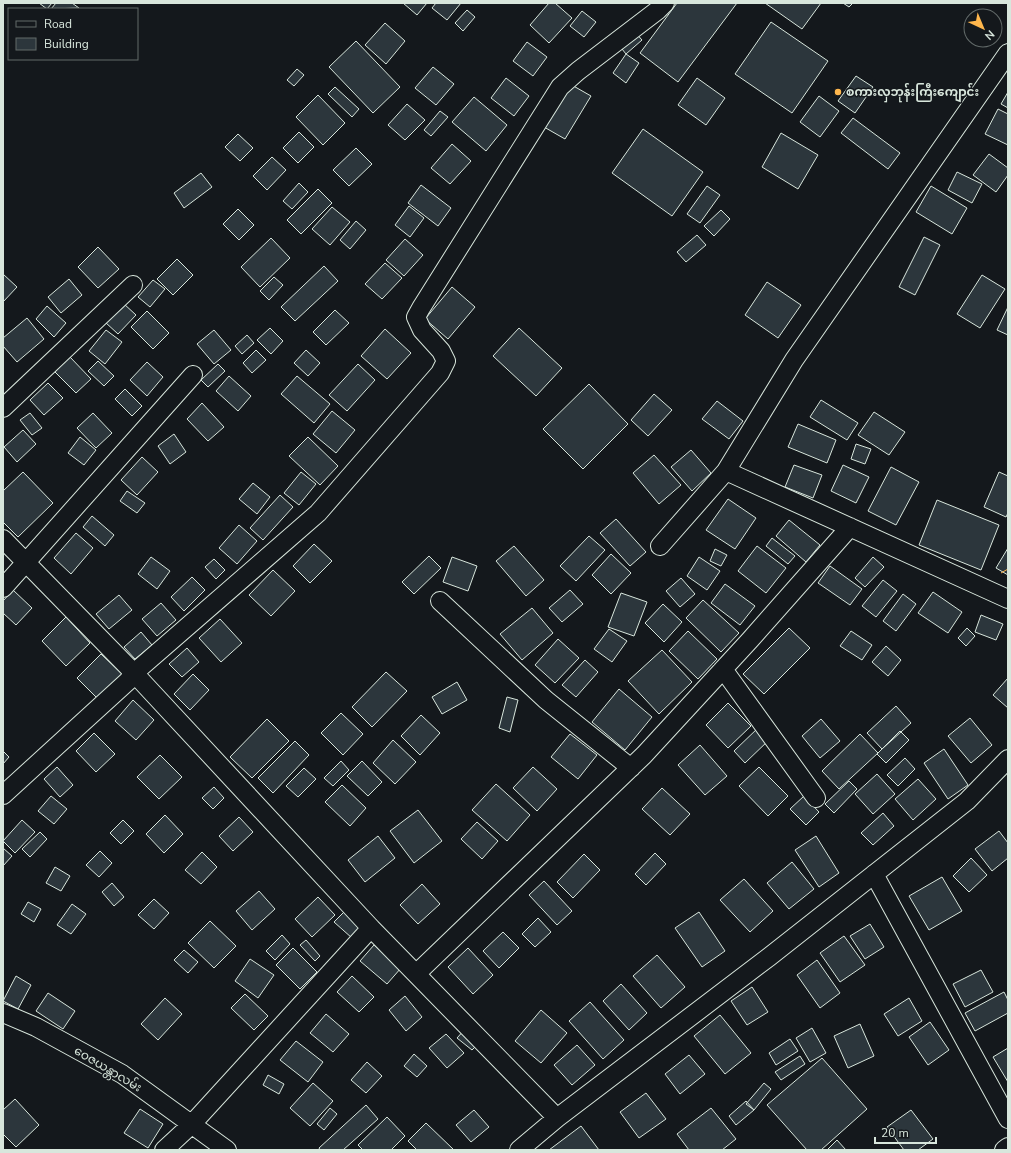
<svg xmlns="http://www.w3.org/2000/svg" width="1011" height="1153" font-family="'Nunito Sans','Noto Sans Myanmar',sans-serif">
<rect width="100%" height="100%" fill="#14181c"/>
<path fill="#2c363c" stroke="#d8e6dc" d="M39 3H52L47 9Z
M56 3H72L79 8 51 9Z
M403 3H427L417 15Z
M436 3H461L447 20 432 8Z
M549 3H555L572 18 549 43 530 25Z
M677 3H737L678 82 640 53Z
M765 3H821L802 29Z
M843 3H853L849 7Z
M467 10 475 17 463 31 455 23Z
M582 11 596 22 584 37 570 26Z
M771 22 828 61 792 113 735 74Z
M385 23 405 41 386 64 365 45Z
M634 31 642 40 626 54 618 44Z
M356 41 400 87 373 113 329 67Z
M527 42 547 57 533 76 513 61Z
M626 54 639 63 626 83 613 73Z
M433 67 454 84 436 105 415 88Z
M297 69 304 75 294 86 287 80Z
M856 76 873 87 855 113 838 101Z
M506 78 529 96 514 116 491 98Z
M697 78 725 98 706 125 678 105Z
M570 84 591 96 565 139 544 127Z
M335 87 359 109 352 117 328 94Z
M1008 92V108L1001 104Z
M318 95 345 123 323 145 296 117Z
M819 96 839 111 820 137 800 122Z
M474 97 507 125 486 151 452 122Z
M407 104 425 120 405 140 388 125Z
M998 109 1008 114V145L985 134Z
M440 111 448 117 431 136 424 130Z
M853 118 900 153 888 169 841 133Z
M643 129 703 172 672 216 612 173Z
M299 132 314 147 298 163 283 148Z
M781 133 818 155 798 189 762 167Z
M238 134 253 148 240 161 225 147Z
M452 144 471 161 450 184 431 168Z
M356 148 372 164 349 186 333 170Z
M989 154 1008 168V175L996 192 973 175Z
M272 157 286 170 267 190 253 176Z
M957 172 982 184 972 203 948 190Z
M201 173 212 187 184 208 174 193Z
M299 183 308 192 292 209 283 201Z
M421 185 451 208 438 226 408 203Z
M707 186 720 195 700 223 687 214Z
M931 186 967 208 952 234 916 212Z
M318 189 332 203 301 234 287 220Z
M409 206 424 218 410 237 395 225Z
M332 207 350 222 330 245 312 229Z
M238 209 254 225 239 240 223 224Z
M721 210 730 219 714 236 704 226Z
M356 221 366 230 350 249 340 240Z
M697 235 706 245 686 262 677 252Z
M924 237 940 245 915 295 899 287Z
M271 238 290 258 260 287 241 267Z
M405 239 423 255 404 276 386 260Z
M98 247 119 269 98 288 78 267Z
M177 259 193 275 173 295 157 279Z
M385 263 402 278 382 299 365 284Z
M324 266 338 281 295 321 281 307Z
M3 274 17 287 3 302Z
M982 275 1005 289 980 328 957 314Z
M274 277 283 285 269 300 260 291Z
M69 279 82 295 61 313 48 297Z
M153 280 165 289 150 307 138 297Z
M767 282 801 305 778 338 745 315Z
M452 287 475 307 448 339 425 319Z
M123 303 136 315 118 334 105 322Z
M47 306 66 323 54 337 36 319Z
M1008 307V335L997 330Z
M335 310 349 323 326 345 313 332Z
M147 311 169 333 153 349 131 327Z
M27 318 44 339 17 362 3 346V338Z
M270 328 283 341 271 354 257 340Z
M519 328 562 368 536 396 493 356Z
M385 329 411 353 387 379 361 356Z
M106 330 122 342 105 364 89 351Z
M214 330 231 350 214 364 197 344Z
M247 335 254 343 242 354 235 346Z
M256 350 266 360 252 373 243 363Z
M306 350 320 363 308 376 294 363Z
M70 357 91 379 76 393 55 372Z
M98 361 114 376 104 386 88 371Z
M147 362 163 377 147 396 130 380Z
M218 364 225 371 208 387 201 380Z
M358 364 375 380 347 411 329 395Z
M229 376 251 396 238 411 216 391Z
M297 376 330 404 314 423 281 394Z
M48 383 63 398 44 415 30 400Z
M589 384 628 424 583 469 543 429Z
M125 389 142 406 132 416 115 399Z
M654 394 672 410 648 436 631 420Z
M821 400 858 423 847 440 810 417Z
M717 401 743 421 729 439 702 419Z
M202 403 224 427 208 441 187 419Z
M332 411 355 430 336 453 313 434Z
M874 412 905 432 889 455 858 435Z
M30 413 42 428 32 435 20 420Z
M93 413 112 433 96 448 77 428Z
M798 424 836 440 827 463 788 447Z
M23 430 36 444 17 462 4 447Z
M174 434 186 452 170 464 158 446Z
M80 437 96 450 84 465 68 453Z
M308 437 338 466 320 485 289 456Z
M856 444 871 449 865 464 851 459Z
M691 450 711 473 692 491 671 467Z
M654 455 681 485 659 504 633 473Z
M142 457 158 472 137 495 121 480Z
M794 465 822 475 813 498 785 487Z
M843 465 869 477 856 503 831 491Z
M891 467 919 482 896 525 868 511Z
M23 472 53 503 18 537 3 522V491Z
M301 472 316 484 299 505 284 493Z
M999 472 1008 476V513L1006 517 984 507Z
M253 483 270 497 257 514 239 499Z
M127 491 145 503 137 513 120 501Z
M280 495 293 507 263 540 250 528Z
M728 499 756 518 735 549 706 530Z
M937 500 999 525 981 570 919 545Z
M92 516 114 535 105 546 83 527Z
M616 519 646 552 630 566 600 533Z
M789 520 820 545 806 562 776 536Z
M239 525 257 541 237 564 219 548Z
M76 533 93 548 71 574 54 558Z
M589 536 605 550 576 581 560 566Z
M772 538 795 556 788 564 766 546Z
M314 544 332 561 310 583 293 566Z
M514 546 544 580 526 596 496 561Z
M757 546 786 568 766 593 738 571Z
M1008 548V575L996 568Z
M715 549 727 555 721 566 710 561Z
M611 554 631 573 611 594 592 575Z
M429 556 441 568 414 594 402 582Z
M151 557 170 571 157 589 138 574Z
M452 557 477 566 468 591 443 582Z
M699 557 720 571 707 590 687 576Z
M873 557 884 567 865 587 855 578Z
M214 559 225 570 216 579 205 567Z
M830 566 862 589 850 605 818 583Z
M273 570 295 591 271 616 249 595Z
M192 577 205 590 184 611 171 597Z
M681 578 695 594 680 607 666 591Z
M883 580 897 591 876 617 862 606Z
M725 584 755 606 740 625 711 603Z
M13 590 32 608 16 625 3 613V601Z
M570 590 583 604 562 622 549 608Z
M933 592 962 612 948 633 918 613Z
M621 593 647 602 634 636 608 627Z
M903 594 916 604 896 631 883 621Z
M119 595 132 610 109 629 96 614Z
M703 600 739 633 721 652 686 618Z
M161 603 176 620 157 636 142 619Z
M663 604 682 622 664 642 645 623Z
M532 608 553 633 522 660 500 634Z
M981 615 1003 624 996 640 975 632Z
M66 617 90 643 66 666 42 641Z
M220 619 242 643 221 662 199 638Z
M789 628 810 648 764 694 743 674Z
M967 628 975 636 966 646 958 638Z
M609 629 627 641 612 662 594 649Z
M688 631 717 659 698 679 669 651Z
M851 631 872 645 862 660 840 646Z
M141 632 152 645 135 659 124 647Z
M558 639 579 658 555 683 535 665Z
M886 646 901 660 888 676 872 662Z
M187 648 199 662 182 677 169 664Z
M662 650 692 682 659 714 628 681Z
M101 654 122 674 98 699 77 678Z
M585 660 598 672 576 697 562 685Z
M386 672 407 691 372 727 352 707Z
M193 674 209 690 190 710 174 694Z
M1008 678V708L993 695Z
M457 682 467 700 442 714 432 697Z
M619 689 652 717 625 750 592 722Z
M507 697 518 700 510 732 499 728Z
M133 700 154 720 136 740 115 721Z
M728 703 751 726 728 748 706 725Z
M896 706 911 723 882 749 867 733Z
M341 713 363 734 343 755 321 733Z
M421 715 440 733 420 755 401 736Z
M970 718 992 745 971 763 948 736Z
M267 719 289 741 252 778 230 757Z
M821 719 840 741 820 758 802 736Z
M759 727 770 739 745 763 734 751Z
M900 731 909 740 886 763 877 754Z
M94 733 115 754 96 772 76 751Z
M570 734 597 755 578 779 551 757Z
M860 734 878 753 839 789 822 771Z
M393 740 416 762 395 784 373 763Z
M295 741 309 755 273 793 258 778Z
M700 745 727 776 705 795 678 765Z
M944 749 968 785 948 799 924 763Z
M3 751 9 757 3 764Z
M160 755 182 777 159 799 137 777Z
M905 758 915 769 898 786 887 775Z
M341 761 349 770 333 786 324 778Z
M362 761 382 782 368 796 347 776Z
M57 767 73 785 60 797 44 779Z
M533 767 557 789 537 811 513 788Z
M759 767 788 796 768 816 739 786Z
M304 768 316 779 298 797 286 786Z
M877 774 895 794 873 814 855 794Z
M918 779 936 799 913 820 895 799Z
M849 781 857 789 834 813 825 804Z
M496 784 530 815 507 841 472 810Z
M342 785 366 808 350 826 325 802Z
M214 787 224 798 213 809 202 798Z
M662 788 690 814 670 835 642 809Z
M51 796 67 809 54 824 38 811Z
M804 796 819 812 806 825 790 809Z
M418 810 442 841 414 863 390 831Z
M883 813 894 826 873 845 861 833Z
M165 815 183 834 164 853 146 834Z
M239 817 253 832 233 851 219 836Z
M22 820 35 832 15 853 3 841Z
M123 820 134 831 121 844 110 833Z
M477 822 498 841 482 859 461 839Z
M999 831 1008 843V858L992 871 975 849Z
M40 832 47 839 30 857 22 849Z
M378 836 395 858 365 882 348 860Z
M816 836 839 873 819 887 795 850Z
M3 848 12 856 3 866Z
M100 851 112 863 99 877 86 865Z
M202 852 217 867 201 884 185 870Z
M655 853 666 864 646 885 635 874Z
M584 854 600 870 573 898 557 882Z
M971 858 987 875 969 892 953 876Z
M792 862 814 889 789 909 767 883Z
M55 867 70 876 61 891 46 883Z
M942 877 962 911 929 930 909 896Z
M744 879 773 911 750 932 720 900Z
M544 881 572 911 557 925 529 895Z
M112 883 124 897 114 906 102 892Z
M422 884 440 904 418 924 400 905Z
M259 891 275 909 252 930 236 911Z
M318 897 335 915 312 937 295 919Z
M154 899 169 913 154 929 138 915Z
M28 902 41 909 34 922 21 914Z
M72 904 86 914 71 934 57 925Z
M346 910 363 926 352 938 334 922Z
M699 912 725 951 702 967 675 928Z
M538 918 551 932 535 947 522 934Z
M210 921 236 946 214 968 188 943Z
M870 924 884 947 865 959 850 936Z
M503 932 519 948 499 968 483 951Z
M282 935 290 944 275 960 266 951Z
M844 936 865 965 840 982 820 953Z
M306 940 320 956 315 961 300 945Z
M374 945 401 968 387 984 360 961Z
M293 948 317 972 300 989 276 965Z
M468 948 493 975 473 994 448 967Z
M184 950 198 962 188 973 174 960Z
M657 955 685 987 661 1008 633 976Z
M250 959 274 975 258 998 235 981Z
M817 960 840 993 820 1008 797 975Z
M981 970 993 992 965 1007 953 984Z
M16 976 31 985 18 1009 3 1001Z
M352 976 374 997 359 1012 337 992Z
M621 984 647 1013 629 1030 603 1001Z
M752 987 768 1012 747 1025 731 1001Z
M1004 992 1008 1000V1013L975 1031 965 1013Z
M48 993 75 1011 63 1029 36 1011Z
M245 994 268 1016 254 1030 231 1008Z
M405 996 422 1017 406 1031 389 1010Z
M165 998 182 1014 158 1040 141 1024Z
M909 998 922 1021 898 1036 884 1014Z
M590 1002 624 1040 603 1059 569 1021Z
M541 1010 567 1033 541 1063 515 1041Z
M326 1014 349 1034 333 1052 310 1033Z
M720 1015 751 1053 725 1074 694 1036Z
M930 1022 949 1050 928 1065 909 1037Z
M860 1024 874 1056 848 1068 834 1036Z
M466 1028 481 1041 472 1050 457 1038Z
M812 1028 826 1053 810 1062 796 1038Z
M446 1034 464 1053 447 1068 429 1048Z
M790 1039 798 1051 776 1065 769 1053Z
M296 1041 323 1062 308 1082 280 1060Z
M577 1045 595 1065 572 1085 554 1065Z
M1008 1048V1082L993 1057Z
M414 1054 427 1066 417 1077 404 1066Z
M689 1055 705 1074 680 1094 665 1074Z
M800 1056 805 1064 781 1080 775 1072Z
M822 1058 867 1109 821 1150H807L767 1105Z
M367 1062 382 1076 366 1093 351 1080Z
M268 1075 284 1084 279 1094 263 1085Z
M313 1083 333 1101 310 1126 290 1108Z
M764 1083 771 1089 754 1110 746 1104Z
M646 1093 666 1119 639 1138 620 1112Z
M15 1099 39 1125 16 1147 3 1134V1110Z
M746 1101 754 1110 736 1125 729 1116Z
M366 1105 378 1119 343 1150H320L319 1148Z
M330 1108 337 1114 324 1130 317 1124Z
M711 1108 736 1139 722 1150H689L677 1134Z
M140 1109 163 1124 148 1148 124 1133Z
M474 1110 489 1127 471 1142 456 1125Z
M911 1110 933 1139 918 1150H904L887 1127Z
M387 1117 405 1136 391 1150H363L358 1145Z
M426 1123 454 1150H417L408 1141Z
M581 1126 599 1150H549Z
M837 1140 846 1150H827Z"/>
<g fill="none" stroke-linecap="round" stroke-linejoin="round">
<g stroke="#d8e6dc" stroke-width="20">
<path id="minor" d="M3 408 133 285
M726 471 1008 599
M3 539 134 673 371 928
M660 546 726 471 794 360 1008 53
M3 588 193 375
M440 601 546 700 631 768
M723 669 816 798
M3 795 128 681 134 673 318 513 440 373 446 361 441 351 422 330 416 317 421 308 560 87 578 71 658 10 665 3
M874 874 1008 1119
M416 974 644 755 750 640 850 527
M3 1013 36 1027 122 1074 227 1150
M164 1150 191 1125 371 928 557 1118
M519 1150 557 1118 769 957 967 801 1008 759
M1004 1150 1008 1147"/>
</g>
<use href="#minor" stroke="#14181c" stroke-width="18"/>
<path stroke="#ffb74d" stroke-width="1" stroke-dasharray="14 3 2 3" stroke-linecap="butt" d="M1001 573 1008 569"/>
</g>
<circle fill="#ffb74d" stroke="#14181c" stroke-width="1.5" cx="838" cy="92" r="4"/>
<g text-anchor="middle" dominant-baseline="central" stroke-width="3" stroke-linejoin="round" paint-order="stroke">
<g font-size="12" font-weight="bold" fill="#d8e6dc" stroke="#14181c" text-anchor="start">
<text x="846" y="92">စကားလှဘုန်းကြီးကျောင်း</text>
</g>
<g font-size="12" fill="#d8e6dc" stroke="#14181c">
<text transform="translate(108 1069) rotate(31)">ဝေဇယန္တာလမ်း</text>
</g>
</g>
<rect width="1011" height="1153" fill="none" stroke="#d8e6dc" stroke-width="8"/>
<rect x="8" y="8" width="130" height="52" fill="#14181c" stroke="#626a69"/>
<rect x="16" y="21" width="20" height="6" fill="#14181c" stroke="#626a69"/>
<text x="44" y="28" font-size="12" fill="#d8e6dc">Road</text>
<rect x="16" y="38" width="20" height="12" fill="#2c363c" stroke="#626a69"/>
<text x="44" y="48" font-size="12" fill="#d8e6dc">Building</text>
<g transform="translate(983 28) rotate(136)"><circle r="19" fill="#14181c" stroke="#626a69"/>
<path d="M0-3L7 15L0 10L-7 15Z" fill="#ffb74d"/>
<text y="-6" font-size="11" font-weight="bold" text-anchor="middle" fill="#d8e6dc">N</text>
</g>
<path d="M875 1137v6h61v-6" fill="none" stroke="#d8e6dc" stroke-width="2"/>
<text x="881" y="1137" font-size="12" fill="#d8e6dc" stroke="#14181c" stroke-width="3" paint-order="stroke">20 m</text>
</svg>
